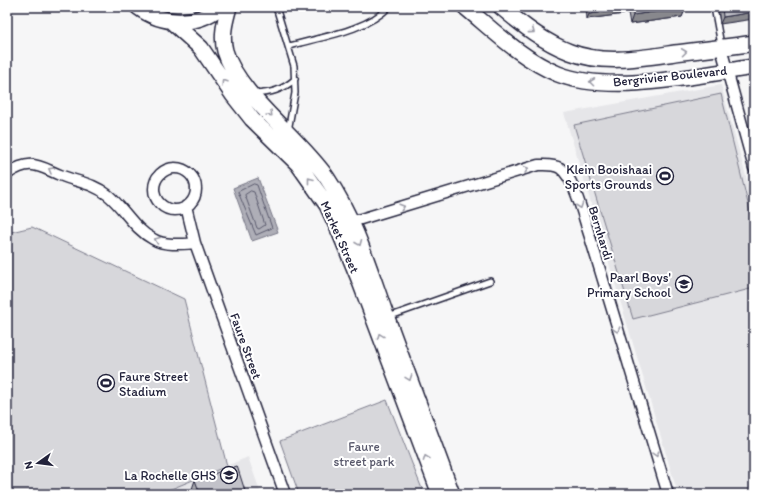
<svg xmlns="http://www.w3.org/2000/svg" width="761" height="501" font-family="Itim,sans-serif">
<rect width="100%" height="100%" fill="#f6f6f7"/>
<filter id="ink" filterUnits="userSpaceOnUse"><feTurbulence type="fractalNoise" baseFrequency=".025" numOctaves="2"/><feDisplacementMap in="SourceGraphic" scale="8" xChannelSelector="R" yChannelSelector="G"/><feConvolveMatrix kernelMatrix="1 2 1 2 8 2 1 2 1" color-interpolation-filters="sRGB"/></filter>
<g filter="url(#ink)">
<path fill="#e6e6e9" d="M721 85 754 206V494H678L564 113Z
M248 457 261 494H158Z"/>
<path fill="#d7d7db" stroke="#7c7c8b" d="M721 94 754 228V288L633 319 574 125Z
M32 227 184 299 227 466 159 494H7V233Z
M387 400 424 494H299L280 441Z"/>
<path fill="#aeaeb7" stroke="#767685" d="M258 178 278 232 252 241 233 188Z"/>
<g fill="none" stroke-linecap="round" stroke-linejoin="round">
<path stroke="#5a5a6d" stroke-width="1" d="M254 184 257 185 272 228 256 235 238 192Z
M251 191 254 192 265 225 259 229 257 228 245 195Z"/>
<g stroke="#22223b" stroke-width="8">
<path id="lane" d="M276 7 294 66 295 93 288 131
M714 7 721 45
M289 46C321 37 366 31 389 7
M254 94C271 93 283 90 295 79
M388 317 490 281"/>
</g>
<g stroke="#22223b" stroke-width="13">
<path id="street" d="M721 48 754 168
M154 189a21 21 0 1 1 42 0a21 21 0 1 1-42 0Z
M7 174C31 158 38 166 60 175 77 182 93 183 108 195 124 208 134 229 153 239 164 246 183 244 195 243
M186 206 195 243 285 494
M351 222 538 165C545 165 553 164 560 168 575 178 584 220 590 237L668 494"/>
</g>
<g stroke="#22223b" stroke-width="18">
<path id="secondary" d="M138 7C162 25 196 27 220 7
M229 7C225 21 221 36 225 51 238 95 300 138 327 178 354 218 368 265 384 310 407 371 429 433 452 494
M465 7C494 31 522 59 558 74 611 95 698 75 754 67
M501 7C522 25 544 42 570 52 603 65 641 58 675 53 701 50 728 47 754 43
M171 21 201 48 233 95 252 119 298 164 327 205 340 233 359 279 440 494"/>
</g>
<use href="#lane" stroke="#fff" stroke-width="5"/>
<use href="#street" stroke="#fff" stroke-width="10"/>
<use href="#secondary" stroke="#fff" stroke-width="15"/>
</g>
<path fill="#a7a7ad" stroke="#22223b" d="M586 7H626V9L624 14 587 19Z
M627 7H686L682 17 630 24Z
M718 7H754L720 24Z
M195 480 246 494H193L192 489Z"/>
<path fill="#88888d" stroke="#22223b" d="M551 7H563L549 10Z
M686 7 682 17 630 24 633 15Z
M626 9 624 14 587 19 589 14Z
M754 12V19L720 24 723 17Z"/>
<path fill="#c2c2c9" stroke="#22223b" d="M588 7H626V9L589 14Z
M632 7H686L633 15Z
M722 7H754V12L723 17Z
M237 466 246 494H200L195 480Z"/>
<defs><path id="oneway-chevron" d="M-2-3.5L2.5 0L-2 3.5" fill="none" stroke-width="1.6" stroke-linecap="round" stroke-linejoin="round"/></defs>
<g stroke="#9c9ca7">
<use href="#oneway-chevron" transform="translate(532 31) rotate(36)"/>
<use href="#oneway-chevron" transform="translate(684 52) rotate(-7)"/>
<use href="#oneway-chevron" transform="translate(224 82) rotate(-124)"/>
<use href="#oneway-chevron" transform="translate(592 82) rotate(-173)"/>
<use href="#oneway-chevron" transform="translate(270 114) rotate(45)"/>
<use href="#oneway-chevron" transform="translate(526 169) rotate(-17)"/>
<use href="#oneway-chevron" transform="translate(51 170) rotate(-151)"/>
<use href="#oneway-chevron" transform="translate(310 180) rotate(-128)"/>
<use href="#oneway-chevron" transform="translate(580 206) rotate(71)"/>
<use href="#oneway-chevron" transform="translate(402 207) rotate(-17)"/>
<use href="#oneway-chevron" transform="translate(157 240) rotate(-158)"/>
<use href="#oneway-chevron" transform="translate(359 243) rotate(68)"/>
<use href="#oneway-chevron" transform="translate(617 330) rotate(73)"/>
<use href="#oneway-chevron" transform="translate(380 336) rotate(-111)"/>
<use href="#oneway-chevron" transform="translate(409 378) rotate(70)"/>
<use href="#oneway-chevron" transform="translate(656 454) rotate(73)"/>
<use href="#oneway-chevron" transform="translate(426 458) rotate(-111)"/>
</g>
</g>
<defs>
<g id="stadium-ring" transform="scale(0.9)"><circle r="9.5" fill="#fff" stroke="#22223b" stroke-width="1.5"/><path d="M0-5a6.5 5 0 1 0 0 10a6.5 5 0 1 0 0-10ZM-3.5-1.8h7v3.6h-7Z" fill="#22223b"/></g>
<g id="school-ring" transform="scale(0.9)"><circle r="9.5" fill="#fff" stroke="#22223b" stroke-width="1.5"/><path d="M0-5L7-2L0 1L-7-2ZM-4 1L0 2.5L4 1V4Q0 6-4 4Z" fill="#22223b"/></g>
</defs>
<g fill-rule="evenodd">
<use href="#stadium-ring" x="665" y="176"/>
<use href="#school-ring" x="684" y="284"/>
<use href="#stadium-ring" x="106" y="383"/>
<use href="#school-ring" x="229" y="475"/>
</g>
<g text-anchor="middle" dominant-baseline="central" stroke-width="4" stroke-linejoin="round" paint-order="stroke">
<g font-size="13" fill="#22223b" stroke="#fff">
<text transform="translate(670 76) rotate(-6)">Bergrivier Boulevard</text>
<text transform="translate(601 233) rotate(73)">Bernhardi</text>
<text transform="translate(340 237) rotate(66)">Market Street</text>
<text transform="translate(246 346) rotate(70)">Faure Street</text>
</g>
<g font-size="13" fill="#22223b" stroke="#fff" text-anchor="end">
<text x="652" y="169">Klein Booishaai<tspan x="652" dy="15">Sports Grounds</tspan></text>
<text x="671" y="277">Paarl Boys'<tspan x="671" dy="15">Primary School</tspan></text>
<text x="119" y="376" text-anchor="start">Faure Street<tspan x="119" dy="15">Stadium</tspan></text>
<text x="216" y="475">La Rochelle GHS</text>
</g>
<g font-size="13" fill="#58586b" stroke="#fff">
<text x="364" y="446">Faure<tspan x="364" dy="15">street park</tspan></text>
</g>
</g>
<rect width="761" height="501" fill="none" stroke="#fff" stroke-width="24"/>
<rect x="12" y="12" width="737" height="477" fill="none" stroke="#22223b" stroke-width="1.5" filter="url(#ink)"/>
<g transform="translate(38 463) rotate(256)" stroke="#ffffff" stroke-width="3" paint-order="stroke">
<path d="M0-3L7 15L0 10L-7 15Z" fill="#22223b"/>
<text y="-6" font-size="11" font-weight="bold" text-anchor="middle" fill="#22223b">N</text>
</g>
</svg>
